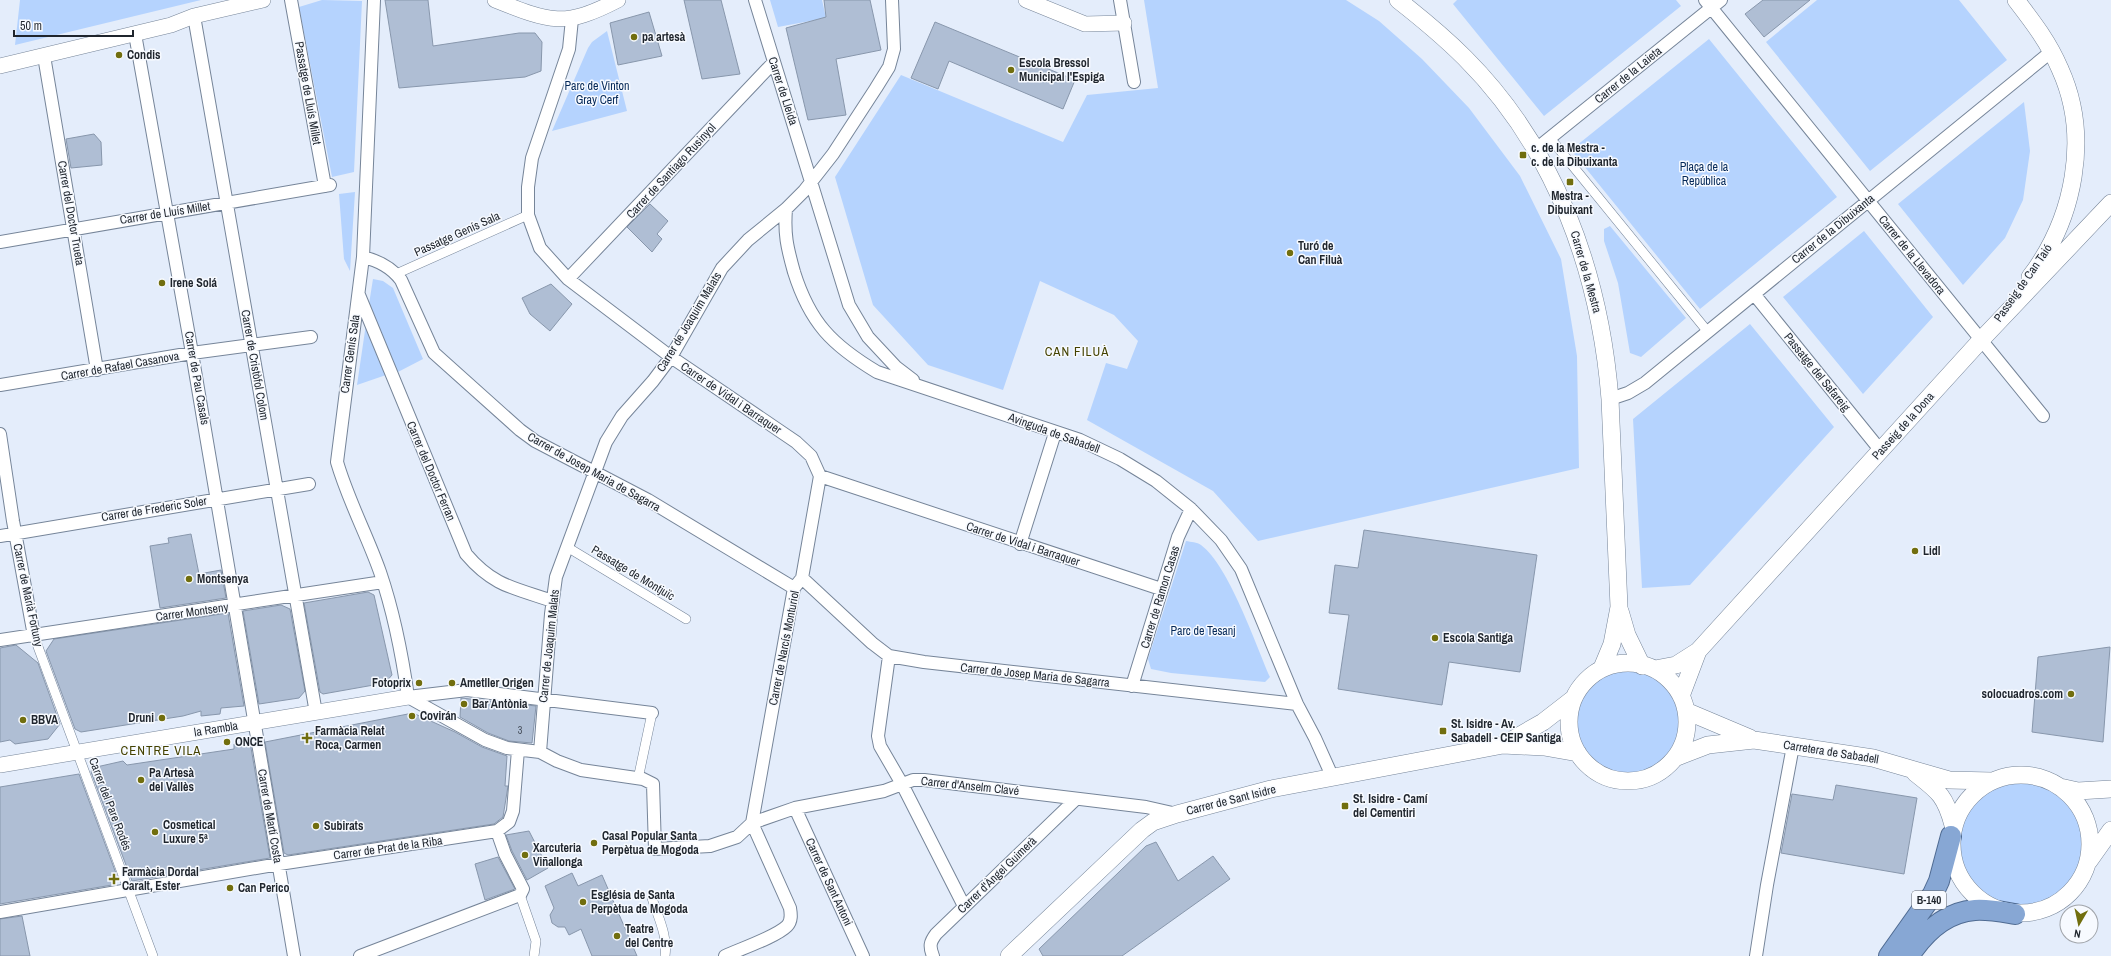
<svg xmlns="http://www.w3.org/2000/svg" width="2111" height="956" font-family="'Archivo Narrow',sans-serif">
<rect width="100%" height="100%" fill="#e4edfb"/>
<path fill="#b5d3fe" d="M20 0H201L15 45Z
M322 0 362 1 354 172 332 177 299 7Z
M770 0H822L826 18 778 27Z
M1144 0H1346L1379 21 1422 59 1469 108 1520 176 1561 259 1577 356 1579 468 1258 541 1213 491 1087 420 1106 363 1127 369 1138 341 1114 315 1040 281 1003 390 928 365 873 305 835 177 901 75 1063 142 1087 95 1158 88Z
M1457 0H1676L1681 6 1544 116 1453 4Z
M1817 0H1959L2007 60 1870 171 1766 42Z
M607 31 627 111 552 131 588 48 592 42Z
M1709 39 1837 197 1700 309 1571 150Z
M2024 102 2030 151 2023 200 2005 238 1963 285 1898 204Z
M355 192 350 271 344 259 339 194Z
M1610 226 1686 318 1641 357 1630 353 1618 283 1604 241V229Z
M1864 231 1933 317 1863 394 1783 297Z
M373 279 383 281 393 288 423 359 396 373 369 304Z
M366 324 386 375 357 385Z
M1750 324 1834 427 1690 585 1642 588 1633 419Z
M1186 541C1191 542 1197 542 1201 545 1229 566 1255 643 1270 677L1265 682 1171 673 1151 669 1148 659Z
M1569 722a59 59 0 1 1 118 0a59 59 0 1 1-118 0Z
M1952 844a69 69 0 1 1 138 0a69 69 0 1 1-138 0Z"/>
<path fill="#afbed4" stroke="#8897ac" d="M385 0H428L433 46 519 33H535L542 42 541 71 525 77 399 88Z
M684 0H721L740 74 702 79Z
M824 0H870L881 50 836 59 846 115 808 120 786 28 826 17Z
M1763 0H1810L1764 37 1745 14Z
M649 12 662 56 618 65 610 23Z
M935 22 1075 80 1063 109 949 61 938 89 911 78Z
M94 134 101 142 102 165 71 168 66 139Z
M650 204 668 221 657 234 662 239 652 252 627 227Z
M551 284 572 304 550 331 530 314 522 298Z
M1364 530 1537 555 1520 672 1449 662 1442 705 1338 689 1349 615 1329 613 1335 565 1358 568Z
M191 534 199 574 221 570 226 598 160 608 150 546 169 543 168 538Z
M368 592 374 595 392 675 385 683 323 694 320 692 304 603Z
M281 605 290 609 305 691 299 698 259 704 243 611Z
M228 613 244 706 221 708 220 714 201 716V711L183 716 81 732 75 729 46 651 54 639Z
M16 645 38 663 60 724 48 739 15 744 10 740 0 742V648Z
M2110 647 2103 742 2032 732 2038 657Z
M461 698 536 706 532 743 509 741 488 733 460 717Z
M413 713 455 732 482 747 507 756 505 786H508L503 817 494 824 467 828 288 855 284 853 265 742Z
M250 742 270 858 132 881 91 772 92 768 123 761 127 765 234 749V744Z
M79 774 117 876 112 885 0 904V787Z
M1836 785 1917 798 1904 874 1781 853 1792 794 1833 800Z
M529 831 548 868 527 880 512 851 506 835Z
M1156 842 1178 881 1213 856 1230 879 1122 956H1043L1039 949 1146 846Z
M498 857 515 889 485 900 475 864Z
M572 873 578 886 602 875 637 956H592L581 929 569 935 565 927H558L552 923 550 915 554 908 545 886Z
M22 916 30 956H0V919Z"/>
<g fill="none" stroke-linecap="round" stroke-linejoin="round">
<g stroke="#768599" stroke-width="10">
<path id="pedestrian" d="M1550 138 1708 332
M396 274 528 215
M567 547 686 619
M34 636 153 956
M638 779 652 713
M520 895 536 941 534 956
M652 898C658 917 668 936 665 956"/>
</g>
<g stroke="#768599" stroke-width="14">
<path id="minor" d="M291 0 325 186
M374 0 363 257 337 462C348 500 367 535 380 572 394 613 402 654 408 697
M755 0 849 305 868 337 896 367 913 380
M1120 0 1134 82
M1705 0 2043 416
M194 16 316 713
M572 19 569 49 532 158 528 187V215L540 248 568 279 671 357 796 442 811 456 820 476 1161 589
M135 34 192 353 294 956
M44 56 97 370
M1535 150 1721 0
M786 209C784 234 787 247 794 272 810 323 832 345 877 372L1080 440 1120 459 1156 481 1191 509 1221 540 1241 569 1297 704 1315 738 1332 776
M0 242 330 185
M363 257C379 261 391 267 401 280L434 353 520 430 535 441 648 500 794 588
M568 279 774 62
M1754 294 1881 451
M359 295 466 554C493 586 514 588 553 601
M0 385 192 353 311 337
M1610 399 1628 393 1645 383 2052 51
M0 434 13 521 34 636
M0 536 309 484
M1020 544 1055 433
M802 578 872 643 889 656 924 662 1297 704
M0 640 383 582
M889 656 878 736 880 746 902 784 964 906
M1132 686 1178 537 1191 509
M408 697 485 740 507 748 540 752 557 761 581 770 643 779 653 784 655 849 710 846 737 837 752 823 795 808 884 791 913 780H924L1146 807 1177 814
M408 697 467 690 652 713
M540 752 551 614 556 577 606 442 622 416 653 381 671 357 722 268 748 240 786 209 804 191 833 154 876 88 889 67 894 49 892 0
M795 808 863 956
M752 823 794 588 802 578 820 476
M0 912 279 864 497 831 509 822 513 811 518 750
M360 956 520 895 523 889 505 854 497 831
M725 956C740 949 776 937 787 926 792 921 791 914 790 908L752 823
M933 956C929 946 930 942 936 934L1076 799
M1756 956 1767 885 1793 746"/>
</g>
<g stroke="#768599" stroke-width="16">
<path id="tertiary" d="M495 0C550 22 564 28 618 0
M1026 0 1085 24 1124 23
M0 66 171 25 194 16 263 0
M0 765 408 697"/>
</g>
<g stroke="#768599" stroke-width="18">
<path id="secondary" d="M1398 0C1421 18 1444 37 1465 58 1556 149 1600 273 1610 399L1619 607 1612 644 1602 668
M2016 0C2033 22 2049 43 2060 69 2091 137 2074 219 2030 277
M1620 611 1627 635 1642 666
M1569 722a59 59 0 1 1 118 0a59 59 0 1 1-118 0Z
M1655 669 1676 665 1698 651 1981 340 2111 203
M1681 696 1698 651
M1686 711 1750 738
M1503 745 1543 722 1574 698
M1677 757 1708 745 1754 740 1873 758 1949 780 1992 781
M1915 773C1938 791 1945 795 1953 825
M1952 844a69 69 0 1 1 138 0a69 69 0 1 1-138 0Z
M2060 787 2078 791 2111 789
M2089 861 2111 830
M1009 956 1142 830 1153 822 1177 814 1271 789 1503 745 1544 747 1578 753"/>
</g>
<g stroke="#4f6b92" stroke-width="22">
<path id="trunk" d="M1889 956 1933 894 1939 881 1951 836
M1909 956C1924 933 1946 912 1975 910 1988 909 2003 912 2015 914"/>
</g>
<use href="#pedestrian" stroke="#fff" stroke-width="9"/>
<use href="#minor" stroke="#fff" stroke-width="12"/>
<use href="#tertiary" stroke="#fff" stroke-width="15"/>
<use href="#secondary" stroke="#fff" stroke-width="17"/>
<use href="#trunk" stroke="#87a7d4" stroke-width="20"/>
</g>
<g fill="#716e0e" stroke="#f7faff" stroke-width="1.5">
<circle cx="634" cy="37" r="4"/>
<circle cx="119" cy="55" r="4"/>
<circle cx="1011" cy="70" r="4"/>
<rect x="1519" y="151" width="8" height="8" rx="2"/>
<rect x="1566" y="178" width="8" height="8" rx="2"/>
<circle cx="1290" cy="253" r="4"/>
<circle cx="162" cy="283" r="4"/>
<circle cx="1915" cy="551" r="4"/>
<circle cx="189" cy="579" r="4"/>
<circle cx="1435" cy="638" r="4"/>
<circle cx="419" cy="683" r="4"/>
<circle cx="452" cy="683" r="4"/>
<circle cx="2071" cy="694" r="4"/>
<circle cx="464" cy="704" r="4"/>
<circle cx="412" cy="716" r="4"/>
<circle cx="162" cy="718" r="4"/>
<circle cx="23" cy="720" r="4"/>
<rect x="1439" y="727" width="8" height="8" rx="2"/>
<path d="M305 732h4v4h4v4h-4v4h-4v-4h-4v-4h4z"/>
<circle cx="227" cy="742" r="4"/>
<circle cx="141" cy="780" r="4"/>
<rect x="1341" y="802" width="8" height="8" rx="2"/>
<circle cx="316" cy="826" r="4"/>
<circle cx="155" cy="832" r="4"/>
<circle cx="594" cy="843" r="4"/>
<circle cx="525" cy="855" r="4"/>
<path d="M112 873h4v4h4v4h-4v4h-4v-4h-4v-4h4z"/>
<circle cx="230" cy="888" r="4"/>
<circle cx="583" cy="902" r="4"/>
<circle cx="617" cy="936" r="4"/>
</g>
<g text-anchor="middle" dominant-baseline="central" stroke-width="3" stroke-linejoin="round" paint-order="stroke">
<g font-size="10" fill="#434b57">
<text x="520" y="730">3</text>
</g>
<rect fill="#f7faff" stroke="#60656c" stroke-width="1" x="1912" y="891" width="34" height="18" rx="3"/>
<g font-size="11" font-weight="bold" fill="#1f252d">
<text x="1929" y="900">B-140</text>
</g>
<g font-size="12" font-weight="bold" fill="#1f252d" stroke="#f7faff" text-anchor="start">
<text x="642" y="37">pa artesà</text>
<text x="127" y="55">Condis</text>
<text x="1019" y="63">Escola Bressol<tspan x="1019" dy="14">Municipal l'Espiga</tspan></text>
<text x="1531" y="148">c. de la Mestra -<tspan x="1531" dy="14">c. de la Dibuixanta</tspan></text>
<text x="1570" y="196" text-anchor="middle">Mestra -<tspan x="1570" dy="14">Dibuixant</tspan></text>
<text x="1298" y="246">Turó de<tspan x="1298" dy="14">Can Filuà</tspan></text>
<text x="170" y="283">Irene Solá</text>
<text x="1923" y="551">Lidl</text>
<text x="197" y="579">Montsenya</text>
<text x="1443" y="638">Escola Santiga</text>
<text x="411" y="683" text-anchor="end">Fotoprix</text>
<text x="460" y="683">Ametller Origen</text>
<text x="2063" y="694" text-anchor="end">solocuadros.com</text>
<text x="472" y="704">Bar Antònia</text>
<text x="420" y="716">Covirán</text>
<text x="154" y="718" text-anchor="end">Druni</text>
<text x="31" y="720">BBVA</text>
<text x="1451" y="724">St. Isidre - Av.<tspan x="1451" dy="14">Sabadell - CEIP Santiga</tspan></text>
<text x="315" y="731">Farmàcia Relat<tspan x="315" dy="14">Roca, Carmen</tspan></text>
<text x="235" y="742">ONCE</text>
<text x="149" y="773">Pa Artesà<tspan x="149" dy="14">del Vallès</tspan></text>
<text x="1353" y="799">St. Isidre - Camí<tspan x="1353" dy="14">del Cementiri</tspan></text>
<text x="163" y="825">Cosmetical<tspan x="163" dy="14">Luxure 5ª</tspan></text>
<text x="324" y="826">Subirats</text>
<text x="602" y="836">Casal Popular Santa<tspan x="602" dy="14">Perpètua de Mogoda</tspan></text>
<text x="533" y="848">Xarcuteria<tspan x="533" dy="14">Viñallonga</tspan></text>
<text x="122" y="872">Farmàcia Dordal<tspan x="122" dy="14">Caralt, Ester</tspan></text>
<text x="238" y="888">Can Perico</text>
<text x="591" y="895">Església de Santa<tspan x="591" dy="14">Perpètua de Mogoda</tspan></text>
<text x="625" y="929">Teatre<tspan x="625" dy="14">del Centre</tspan></text>
</g>
<g font-size="12" fill="#1f252d" stroke="#f7faff">
<text transform="translate(1628 75) rotate(-39)">Carrer de la Laieta</text>
<text transform="translate(783 91) rotate(72)">Carrer de Lleida</text>
<text transform="translate(308 93) rotate(80)">Passatge de Lluís Millet</text>
<text transform="translate(671 171) rotate(-47)">Carrer de Santiago Rusinyol</text>
<text transform="translate(71 213) rotate(80)">Carrer del Doctor Trueta</text>
<text transform="translate(165 213) rotate(-9)">Carrer de Lluís Millet</text>
<text transform="translate(1833 229) rotate(-39)">Carrer de la Dibuixanta</text>
<text transform="translate(457 234) rotate(-24)">Passatge Genís Sala</text>
<text transform="translate(1912 255) rotate(51)">Carrer de la Llevadora</text>
<text transform="translate(1586 272) rotate(74)">Carrer de la Mestra</text>
<text transform="translate(2023 283) rotate(-55)">Passeig de Can Taió</text>
<text transform="translate(689 322) rotate(-59)">Carrer de Joaquim Malats</text>
<text transform="translate(350 354) rotate(-82)">Carrer Genís Sala</text>
<text transform="translate(255 365) rotate(80)">Carrer de Cristòfol Colom</text>
<text transform="translate(120 366) rotate(-10)">Carrer de Rafael Casanova</text>
<text transform="translate(1817 372) rotate(51)">Passatge del Safareig</text>
<text transform="translate(197 378) rotate(80)">Carrer de Pau Casals</text>
<text transform="translate(731 398) rotate(34)">Carrer de Vidal i Barraquer</text>
<text transform="translate(1903 426) rotate(-48)">Passeig de la Dona</text>
<text transform="translate(1054 433) rotate(20)">Avinguda de Sabadell</text>
<text transform="translate(431 471) rotate(67)">Carrer del Doctor Ferran</text>
<text transform="translate(594 472) rotate(29)">Carrer de Josep Maria de Sagarra</text>
<text transform="translate(154 509) rotate(-9)">Carrer de Frederic Soler</text>
<text transform="translate(1023 544) rotate(18)">Carrer de Vidal i Barraquer</text>
<text transform="translate(633 573) rotate(31)">Passatge de Montjuïc</text>
<text transform="translate(28 595) rotate(78)">Carrer de Marià Fortuny</text>
<text transform="translate(1160 597) rotate(-73)">Carrer de Ramon Casas</text>
<text transform="translate(192 612) rotate(-8)">Carrer Montseny</text>
<text transform="translate(549 646) rotate(-84)">Carrer de Joaquim Malats</text>
<text transform="translate(784 648) rotate(-79)">Carrer de Narcís Monturiol</text>
<text transform="translate(1035 675) rotate(6)">Carrer de Josep Maria de Sagarra</text>
<text transform="translate(216 729) rotate(-9)">la Rambla</text>
<text transform="translate(1831 752) rotate(9)">Carretera de Sabadell</text>
<text transform="translate(970 786) rotate(6)">Carrer d'Anselm Clavé</text>
<text transform="translate(1231 800) rotate(-14)">Carrer de Sant Isidre</text>
<text transform="translate(110 804) rotate(69)">Carrer del Pare Rodés</text>
<text transform="translate(270 816) rotate(80)">Carrer de Martí Costa</text>
<text transform="translate(388 848) rotate(-8)">Carrer de Prat de la Riba</text>
<text transform="translate(997 875) rotate(-44)">Carrer d'Àngel Guimerà</text>
<text transform="translate(829 882) rotate(65)">Carrer de Sant Antoni</text>
</g>
<g font-size="12" fill="#042858" stroke="#f7faff">
<text x="597" y="86">Parc de Vinton<tspan x="597" dy="14">Gray Cerf</tspan></text>
<text x="1704" y="167">Plaça de la<tspan x="1704" dy="14">República</tspan></text>
<text x="1203" y="631">Parc de Tesanj</text>
</g>
<g font-size="13" letter-spacing="1" fill="#444200" stroke="#f7faff">
<text x="1077" y="351">CAN FILUÀ</text>
<text x="161" y="750">CENTRE VILA</text>
</g>
</g>
<g transform="translate(2079 924) rotate(189)"><circle r="19" fill="#f7faff" stroke="#a1a5ab"/>
<path d="M0-3L7 15L0 10L-7 15Z" fill="#716e0e"/>
<text y="-6" font-size="11" font-weight="bold" text-anchor="middle" fill="#1f252d">N</text>
</g>
<path d="M14 30v6h119v-6" fill="none" stroke="#1f252d" stroke-width="2"/>
<text x="20" y="30" font-size="12" fill="#1f252d" stroke="#f7faff" stroke-width="3" paint-order="stroke">50 m</text>
</svg>
